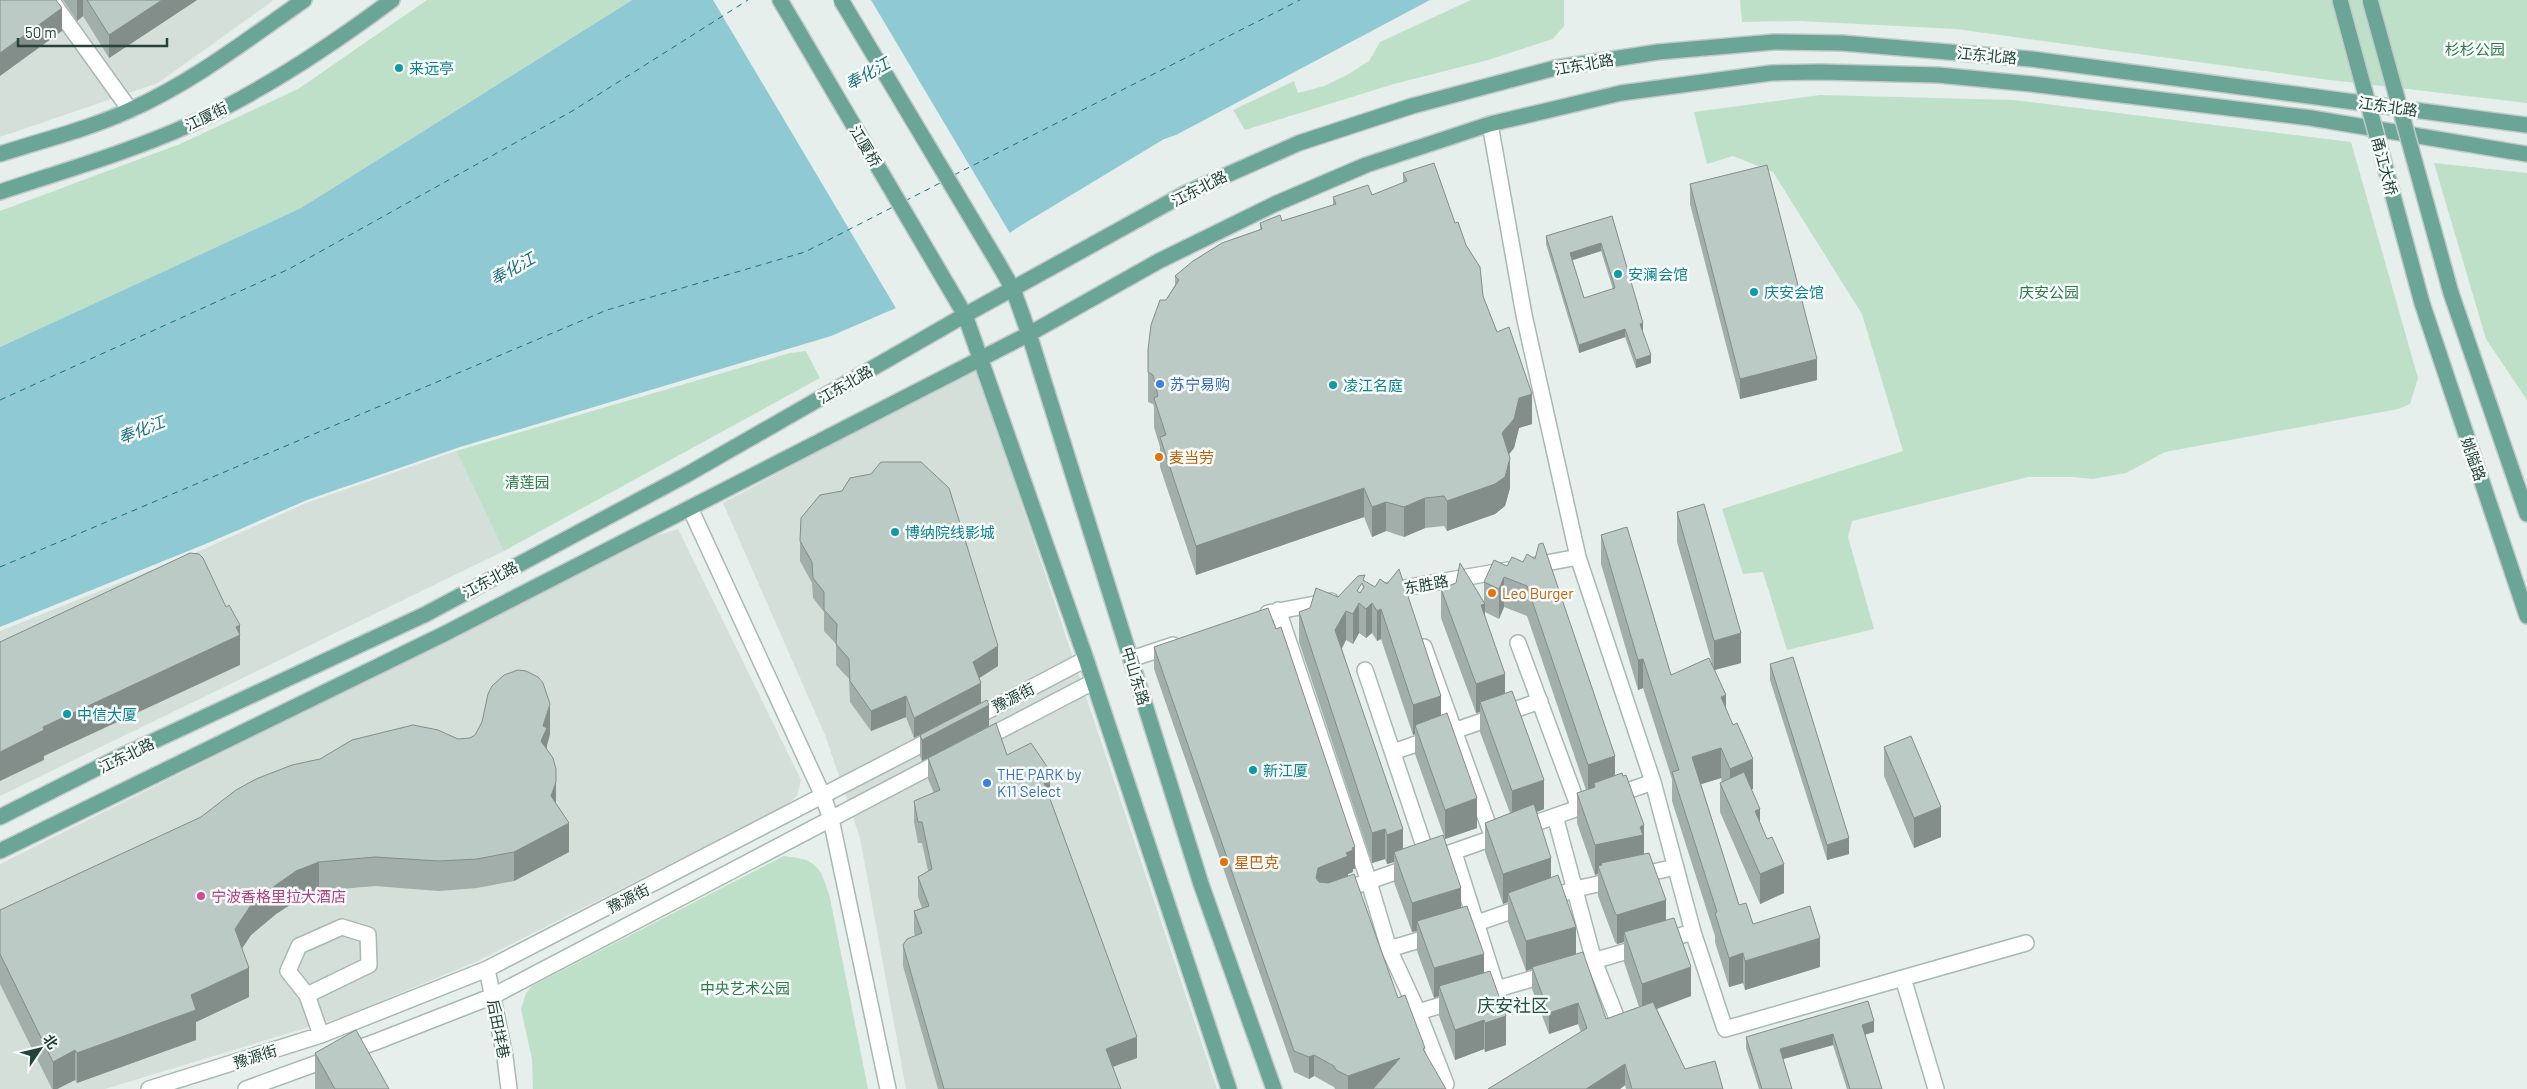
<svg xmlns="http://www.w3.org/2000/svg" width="2527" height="1089" font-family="Barlow,'Noto Sans SC',sans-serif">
<rect width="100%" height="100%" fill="#e6efeb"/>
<path fill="#d4dfda" d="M0 0H274L158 83 0 137Z
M976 367 1217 1089H906L860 838 825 735 723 503Z
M456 451 504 551 0 796V631L204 549 306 503Z
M678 529 801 780 797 796 785 806 478 961 342 1017 105 1089H0V864L655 536Z"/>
<path fill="#bfe0c8" d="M427 0H632L301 208 0 347V211L180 144 298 89Z
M1471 0H1564V26L1553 39 1488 60 1394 84 1245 130 1233 110 1294 81 1298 93 1324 86 1347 75 1369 61 1380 42Z
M1740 0H2527V103L2322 79 1956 29 1800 21 1742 22Z
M1820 95 2013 100 2351 142 2418 378 2410 404 2398 409 2165 452 2126 473 2092 479 2073 477H2028L1852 521 1848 537 1874 629 1787 650 1763 572 1743 574 1722 509 1903 451 1862 314 1773 172 1733 156 1707 164 1694 112Z
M2434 163 2527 173V400L2486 339Z
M806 351 820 378 504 551 456 451 790 353Z
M784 856C818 859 821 868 830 898L868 1089H533L532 1059 521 1009 526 993 532 986Z"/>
<path fill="#8ec9d4" d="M632 0H1430L1176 135 1164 139 1020 226 903 305 831 336 460 447 307 500 208 543 0 627V347L301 208Z"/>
<path fill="#e6efeb" d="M713 0H871L1011 235 897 310Z"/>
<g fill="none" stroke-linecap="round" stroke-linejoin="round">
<path stroke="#1c6f80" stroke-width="1" stroke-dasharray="6 5" stroke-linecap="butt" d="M954 175 1300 0
M905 201 942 182
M0 400 289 269 574 110 748 0
M0 567 607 310 805 252 893 207"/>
<g stroke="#a8b8b2" stroke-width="18">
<path id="minor" d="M51 0 130 110
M1490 124 1524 315 1578 557 1653 782 1693 932 1725 1029 1903 978 1936 1089
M690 508 823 796 831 819 888 1089
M1531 566 1578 557
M1386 591 1508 570
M1278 610 1369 882 1389 949 1418 1012 1446 1084
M1268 613 1331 601
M1518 643 1579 808
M1424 647 1493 838
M1131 659 1173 645
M1365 670 1429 861
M972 719 1086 659
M980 741 1093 682
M1393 752 1540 701
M1555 816 1594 961 1620 1026
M1454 853 1497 989
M1338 892 1653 782
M1389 949 1477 923 1575 889 1676 867
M487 969 505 1057 509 1089
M1903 978 2026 943
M307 995 288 971 299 946 342 927 368 935 369 965 307 995 321 1035
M1418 1012 1693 932
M149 1089 321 1035 487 969 938 736
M246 1089 378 1041 493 996 947 758"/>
</g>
<g stroke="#c2cac8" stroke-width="18">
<path id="major" d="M780 0 965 315 1086 659 1229 1089
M0 154C43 140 89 129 130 110 193 82 248 39 304 0
M0 192C63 171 129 152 189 125 261 92 329 47 392 0
M998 263 1013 289 1029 334 1201 884 1274 1089
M2451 293 2527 514
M2422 303 2527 616
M0 817 113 760 426 614 688 474 965 315 1186 193 1299 143 1412 106 1555 68 1658 52 1774 42 1842 43 2031 59 2527 125
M0 851 444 634 1029 334 1159 261 1275 204 1366 165 1490 124 1621 93 1771 73 1820 72 1938 75 2031 84 2311 118 2527 154"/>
</g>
<use href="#minor" stroke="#fff" stroke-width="15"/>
<use href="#major" stroke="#6aa596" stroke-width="15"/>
<g stroke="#c2cac8" stroke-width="18" stroke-linecap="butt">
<path id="major-bridge" d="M841 0 998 263
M2340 0 2422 303
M2370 0 2451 293"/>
</g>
<use href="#major-bridge" stroke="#6aa596" stroke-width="15"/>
</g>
<path fill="#a1aea9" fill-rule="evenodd" d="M63 0H197L109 58 83 16 77 21Z
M1403 173 1455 223 1532 424 1519 428 1514 448 1509 454 1510 488 1505 506 1495 514 1447 531 1444 526 1425 528 1404 537 1386 531 1372 537 1364 517 1196 575 1160 467V447L1154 427V407L1153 404 1148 402V350L1166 300 1175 285V276L1260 230V223L1282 221 1333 205V197L1372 195 1403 183Z
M1690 184 1817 380 1740 399 1690 204Z
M1612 216 1651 363 1636 368 1625 337 1579 353 1546 244V236ZM1601 251 1613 289 1584 298 1572 260Z
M1677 512 1741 663 1715 670 1726 709 1753 789H1751L1760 823 1784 893 1760 904 1720 812V783L1722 782 1721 778 1701 784 1739 905 1753 924 1820 967 1745 990 1743 983 1729 987 1715 942V936L1672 801V779L1643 688 1638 690 1601 564V535L1671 675 1712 663 1677 542Z
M800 541 998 666 979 678 981 703 914 738 906 717 871 731 850 702 849 679 836 665V644L824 631V612L813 598 812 583 800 561Z
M1523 562 1615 775 1644 854 1691 996 1657 1009 1685 1069 1723 1089H1626L1625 1085 1620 1089H1488L1581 1032 1578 1024 1549 1034 1532 989V969L1526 971 1508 922V902L1503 904 1485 852V823L1510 813 1480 732V712L1476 713 1441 618V589L1484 603V582L1507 566ZM1504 607 1527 616 1586 790 1577 793V823L1595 875 1598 874V896L1615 942 1617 944 1624 942V962L1639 1007 1606 1019 1576 954 1551 878 1537 812 1544 809 1505 693 1485 615V612L1499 619Z
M1365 581 1441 716 1477 828 1445 839 1415 754V734L1413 735 1381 639 1377 641 1372 633 1366 638 1359 633 1353 644 1346 640 1342 649 1403 849 1461 908 1484 973 1506 1045 1485 1052 1484 1049 1455 1060 1439 1016V996L1434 998 1417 951V931L1412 932 1394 882V862L1387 864 1385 859 1372 863 1299 642V612L1338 597ZM1362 583 1363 588 1360 593 1357 591Z
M1154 647 1355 869H1353V872L1348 874V876L1398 998 1425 1054 1446 1089H1335L1334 1087 1314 1076 1309 1079 1294 1072 1154 669Z
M1770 664 1849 854 1827 860 1770 680Z
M989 726 922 761 920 756V735Z
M550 734 547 745V749L556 804 569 852 514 881 477 888 439 891 375 886 319 891 296 901 276 914 251 935 242 948 249 997 196 1022V1040L77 1083 75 1080 57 1089H52L0 984V910L458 739Z
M1884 747 1941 837 1914 848 1884 776Z
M1007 755 1050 791 1048 793 1137 1058 1113 1067 1121 1089H938L903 966V945L915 936 914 932V911L922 908 918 897V877L928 871 922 843H918L914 822V801L934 793 928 779V758Z
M1874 1032 1865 1035 1882 1089H1847L1833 1045 1783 1059 1792 1089H1759L1746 1048V1037Z
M315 1053 389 1089H315Z"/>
<path fill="#838d89" d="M77 0H83V16L77 21Z
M162 0H197L109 58V35Z
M62 8V31L0 76V53Z
M1601 243V251L1570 261V253Z
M1643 323V331L1640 332V324Z
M1625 329V337L1579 353V345Z
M1651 355V363L1636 368V360Z
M1817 359V380L1740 399V379Z
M1532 394V424L1519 428 1514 448 1502 463V433L1519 398Z
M1510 458V488L1505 506 1495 514 1447 531V501Z
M1364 488V517L1196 575V546Z
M1425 498V528L1404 537V507Z
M1386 502V531L1372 537V507Z
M1504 577V607L1499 619V589Z
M1359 603V633L1353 644V614Z
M1372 603V633L1366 638V609Z
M1485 604V633L1481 605Z
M1381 609V639L1377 641V611Z
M1346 611V640L1335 660V630Z
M240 625V665L44 756V760L0 781V752L43 727Z
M1741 633V663L1714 670V641Z
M998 646V666L973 682V662Z
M1643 659V688L1638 690V660Z
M1505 674V703L1480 702V712L1476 713V684Z
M981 683V703L914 738V718Z
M1726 695V724L1721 697Z
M906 696V717L871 731V711Z
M1441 696V725H1415V734L1413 735V705Z
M550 704V734L547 745V758L541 741 543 726Z
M989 705V726L922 761V740Z
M1721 748V778L1692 787V757Z
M1615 756V785L1594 783V793L1588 795V765Z
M1753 759V789L1730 799V769Z
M1050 771V791L1042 798V777Z
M1544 780V809L1512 821V791Z
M556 782V811L551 796Z
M1477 798V828L1445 839V810Z
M1941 807V837L1914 848V818Z
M1760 809V839L1755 811Z
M569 823V852L514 881V852Z
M1644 825V855L1602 865 1601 863V874L1598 866V874L1595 875V845Z
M1385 829V859L1372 863V833Z
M1403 829V859L1394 852V862L1387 864V835Z
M1849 838V854L1827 860V845Z
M1355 847V869H1353V872L1348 874V878L1318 890 1316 878 1318 868Z
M1551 858V887L1508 893V902L1503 904V874Z
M319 862V891L296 901 276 914 251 935 235 959V929L251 905 276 885 296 871Z
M1784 864V893L1760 904V874Z
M1461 888V918L1417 921V931L1412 932V903Z
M1666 900V930L1624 932V942L1617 944V915Z
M1576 927V956L1532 967V969L1526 971V941Z
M1820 938V967L1745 990V961Z
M1743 953V983L1729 987V958Z
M1484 954V983L1439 986V996L1434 998V968Z
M1691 967V996L1642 1014V984Z
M249 968V997L196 1022V1040L77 1083V1053L191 995Z
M1578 1003V1024L1549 1034V1013Z
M1506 1016V1045L1485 1052V1023Z
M1484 1020V1049L1455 1060V1030Z
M1874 1021V1032L1862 1035V1025Z
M1833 1034V1045L1780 1060V1049Z
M1137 1037V1058L1106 1069V1049Z
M75 1050V1080L57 1089H53V1062Z
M1314 1055V1076L1309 1079V1057Z
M1400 1058 1373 1089H1348V1076Z
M1625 1064V1085L1620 1089H1586Z"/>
<path fill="#bbcac4" stroke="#838d89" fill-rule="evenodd" d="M0 0H56L62 8 0 53Z
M87 0H162L109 35Z
M1434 163 1455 223 1458 222 1466 245 1480 267 1483 296 1497 332 1509 327 1532 394 1519 398 1514 419 1502 433 1510 458 1505 477 1495 484 1447 501 1444 496 1425 498 1404 507 1386 502 1372 507 1364 488 1196 546 1160 437 1166 435 1154 398 1158 396 1153 375 1148 372V350L1151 325 1160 300H1166L1179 280 1175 276 1193 261 1222 243 1262 229 1260 223 1280 215 1282 221 1336 204 1333 197 1368 185 1372 195 1407 181 1403 173Z
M1767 165 1817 359 1740 379 1690 184Z
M1612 216 1643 323 1640 324 1651 355 1636 360 1625 329 1579 345 1546 236ZM1601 243 1615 288 1584 298 1570 253Z
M881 462H921L949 488 998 646 973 662 981 683 914 718 906 696 871 711 850 681 849 659 836 644 837 624 824 610V592L813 578 812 562 800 541 801 518 820 495 842 491 850 478 871 474Z
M1704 504 1741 633 1714 641 1677 512Z
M1627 527 1671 675 1709 658 1726 695 1721 697 1733 725 1737 723 1753 759 1730 769 1721 748 1692 757 1739 905 1746 903 1753 924 1810 906 1820 938 1745 961 1743 953 1729 958 1715 913 1717 912 1672 772 1679 770 1643 659 1638 660 1601 535Z
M1543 543 1615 756 1588 765 1527 586 1504 577 1499 589 1484 582 1494 560 1507 566 1512 557 1523 562 1527 554 1535 559 1539 544Z
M190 553 199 554 203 558 226 607 229 605 240 625 236 627 240 635 43 727 44 730 0 752V642Z
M1460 563 1485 604 1481 605 1505 674 1476 684 1441 589 1456 583Z
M1399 569 1441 696 1413 705 1381 609 1377 611 1372 603 1366 609 1359 603 1353 614 1346 611 1335 630 1403 829 1387 835 1385 829 1372 833 1299 612 1310 608 1316 588 1338 597 1358 576 1365 575 1363 580 1375 587 1380 579 1387 584ZM1362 583 1364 587 1360 593 1357 591Z
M1268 608 1276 629 1281 627 1355 847 1352 848 1353 850 1346 853 1348 856 1318 868 1316 878 1319 882 1328 883 1354 874 1398 998 1405 995 1425 1048 1423 1049 1446 1089H1373L1400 1058 1348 1076 1336 1070 1334 1066 1314 1055 1309 1057 1294 1051 1154 647Z
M1793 657 1849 838 1827 845 1770 664Z
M518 670 526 671 538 677 543 683 550 704 543 726 547 728 541 741 553 758 556 769V782L551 796 569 823 514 852 477 859 439 861 375 857 319 862 296 871 276 885 251 905 235 929 249 968 191 995 196 1010 77 1053 75 1050 53 1062 0 954V910L201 817 236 790 256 779 292 765 320 759 352 740 413 725 438 730 458 739 470 738 475 735 482 722 488 694 492 686 504 675Z
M1512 691 1544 780 1512 791 1480 702Z
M987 700 989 705 922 740 920 735Z
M1447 713 1477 798 1445 810 1415 725Z
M996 723 1007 755 1031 743 1050 771 1042 777 1137 1037 1106 1049 1121 1089H944L903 945 907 939 922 933 914 911 929 906 918 877 932 869 922 822H918L914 801 940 790 928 758Z
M1911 736 1941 807 1914 818 1884 747Z
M1744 772 1760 809 1755 811 1767 839 1772 837 1784 864 1760 874 1720 783Z
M1622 773 1623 776 1626 775 1644 825 1640 827 1643 835 1595 845 1577 793 1595 787 1594 783Z
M1534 804 1551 858 1503 874 1485 823Z
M1443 835 1461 888 1412 903 1394 852Z
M1649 853 1666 900 1617 915 1615 913 1598 866 1602 865 1601 863Z
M1558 875 1576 927 1526 941 1508 893Z
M1467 906 1484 954 1434 968 1417 921Z
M1674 918 1691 967 1642 984 1624 932Z
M1583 952 1606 1019 1653 1002 1685 1069 1715 1061 1723 1089H1632L1625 1064 1586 1089H1488L1587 1028 1578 1003 1549 1013 1532 967Z
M1490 971 1506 1016 1485 1023 1484 1020 1455 1030 1439 986Z
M1868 1001 1874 1021 1862 1025 1882 1089H1850L1833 1034 1780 1049 1792 1089H1762L1746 1037Z
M356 1030 389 1089H335L315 1053Z"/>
<g fill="#0f9aa8" stroke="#f7fbf9" stroke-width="2">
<circle cx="399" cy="68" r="5"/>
<circle cx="1618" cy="274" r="5"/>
<circle cx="1754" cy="292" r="5"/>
<circle cx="1333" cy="385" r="5"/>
<circle cx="895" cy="532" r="5"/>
<circle cx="67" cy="714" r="5"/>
<circle cx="1253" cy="770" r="5"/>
</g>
<g fill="#3f7fe0" stroke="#f7fbf9" stroke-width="2">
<circle cx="1160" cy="384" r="5"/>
<circle cx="987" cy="783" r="5"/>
</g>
<g fill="#e8710a" stroke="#f7fbf9" stroke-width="2">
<circle cx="1159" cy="457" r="5"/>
<circle cx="1492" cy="593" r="5"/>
<circle cx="1224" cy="862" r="5"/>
</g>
<circle fill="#d1479c" stroke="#f7fbf9" stroke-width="2" cx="201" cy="896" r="5"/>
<g text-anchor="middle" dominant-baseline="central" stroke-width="5" stroke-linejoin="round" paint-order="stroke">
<g font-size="15" fill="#2d7a4b" stroke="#f7fbf9">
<text x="2475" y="49">杉杉公园</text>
<text x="2049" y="292">庆安公园</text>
<text x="527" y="482">清莲园</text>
<text x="745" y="988">中央艺术公园</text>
</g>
<g font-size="15" fill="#24423a" stroke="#f7fbf9">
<text transform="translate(1987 55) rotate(5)">江东北路</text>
<text transform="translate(1584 64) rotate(-10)">江东北路</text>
<text transform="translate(2388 106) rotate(8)">江东北路</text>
<text transform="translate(206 116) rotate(-26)">江厦街</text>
<text transform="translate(866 146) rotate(59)">江厦桥</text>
<text transform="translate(2385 166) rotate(75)">甬江大桥</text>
<text transform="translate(1199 188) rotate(-27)">江东北路</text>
<text transform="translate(845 384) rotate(-30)">江东北路</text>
<text transform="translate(2474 459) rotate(71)">姚隘路</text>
<text transform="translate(490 579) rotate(-28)">江东北路</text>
<text transform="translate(1426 584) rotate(-10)">东胜路</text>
<text transform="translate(1136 676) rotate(73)">中山东路</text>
<text transform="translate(1013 697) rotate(-27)">豫源街</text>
<text transform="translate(126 755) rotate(-26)">江东北路</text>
<text transform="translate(628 898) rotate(-27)">豫源街</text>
<text transform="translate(499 1029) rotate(79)">后田垟巷</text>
<text transform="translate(255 1056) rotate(-18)">豫源街</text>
</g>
<g font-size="15" fill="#0d838f" stroke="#f7fbf9" text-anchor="start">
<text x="409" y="68">来远亭</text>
<text x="1628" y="274">安澜会馆</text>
<text x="1764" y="292">庆安会馆</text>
<text x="1343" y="385">凌江名庭</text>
<text x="905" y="532">博纳院线影城</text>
<text x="77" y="714">中信大厦</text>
<text x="1263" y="770">新江厦</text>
</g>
<g font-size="15" fill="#366cbe" stroke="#f7fbf9" text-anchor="start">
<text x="1170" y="384">苏宁易购</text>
<text x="997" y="774">THE PARK by<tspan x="997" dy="17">K11 Select</tspan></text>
</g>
<g font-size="15" fill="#c56008" stroke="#f7fbf9" text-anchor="start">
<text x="1169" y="457">麦当劳</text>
<text x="1502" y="593">Leo Burger</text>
<text x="1234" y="862">星巴克</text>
</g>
<g font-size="15" fill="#b23c85" stroke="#f7fbf9" text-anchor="start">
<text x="211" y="896">宁波香格里拉大酒店</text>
</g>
<g font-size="16" font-style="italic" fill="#1c6f80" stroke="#f7fbf9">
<text transform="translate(867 73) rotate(-29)">奉化江</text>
<text transform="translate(512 268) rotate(-29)">奉化江</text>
<text transform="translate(141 429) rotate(-21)">奉化江</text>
</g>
<g font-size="18" fill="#1f5548" stroke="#f7fbf9">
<text x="1513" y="1005">庆安社区</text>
</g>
</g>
<g transform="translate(40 1049) rotate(55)" stroke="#f7fbf9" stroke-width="4" paint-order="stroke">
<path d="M0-4L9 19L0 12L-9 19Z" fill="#24423a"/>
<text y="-8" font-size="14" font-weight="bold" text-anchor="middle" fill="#24423a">北</text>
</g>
<path d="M18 38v8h149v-8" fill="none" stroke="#24423a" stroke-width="2.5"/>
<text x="25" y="38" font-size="15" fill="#24423a" stroke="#f7fbf9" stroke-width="4" paint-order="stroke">50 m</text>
</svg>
